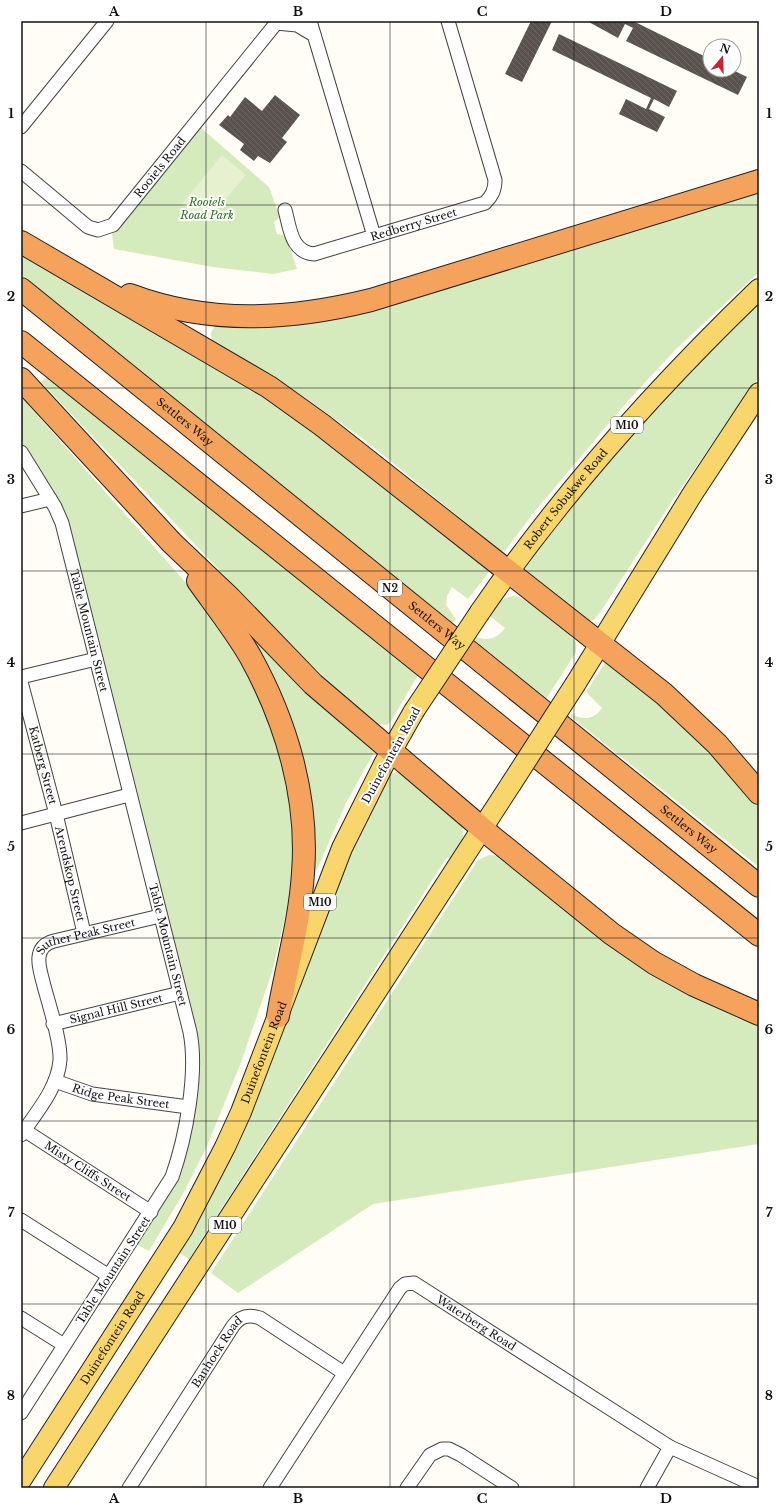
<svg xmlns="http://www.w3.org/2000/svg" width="780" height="1509" font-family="'Libre Baskerville',serif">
<defs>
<pattern id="building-back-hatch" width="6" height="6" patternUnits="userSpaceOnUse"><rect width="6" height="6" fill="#5a524d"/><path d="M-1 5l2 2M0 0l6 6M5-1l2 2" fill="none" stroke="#6d6662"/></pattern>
</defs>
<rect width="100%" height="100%" fill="#fffdf5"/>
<path fill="#d5ebbd" d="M200 127 269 187 280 217 274 222 277 234 286 236 297 269 273 274 213 267 114 249 112 234Z
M759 190V272L676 349 626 403 534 512 505 551H501L362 438 301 395 214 343C209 336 210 330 217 325L262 326Z
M21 251 291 412 444 536 484 565 489 572 468 599 452 587 447 596 446 605 456 619 453 623 21 275Z
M759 300V377L672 501 601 611 594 620 588 621 523 568 610 456Z
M48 376 418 675 391 721 387 725 378 724 364 713 297 652 41 382Z
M21 397 195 593 233 644 272 721 290 794 294 859 287 908 273 969 240 1065 207 1146 184 1192 149 1251 136 1244 178 1176 191 1019 68 518 61 504 21 443Z
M514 596C533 599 564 628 576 642V652L546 699 472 638 474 636C486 642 497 639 505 628L488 615C496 604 501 598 514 596Z
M250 638H252L314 699 374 752 346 803 315 874 311 872Z
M607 660 675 715 725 766 759 808V867L570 716 572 714C583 721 595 719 602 708L586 692Z
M397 772 401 774 460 823C469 836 457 848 451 859L447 857 189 1259 178 1252 219 1180 249 1119 274 1056 343 863 390 774Z
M489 855 499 856 518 868 759 1023V1144L373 1204 238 1293 211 1273 478 860Z"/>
<path fill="#e6f2cf" d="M222 155 246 175 206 223 182 204Z"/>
<path fill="url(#building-back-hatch)" d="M531 21H552L522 82 505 74Z
M587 21H633L710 59V70H733L747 77 738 95 626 41 633 28 625 24 618 38Z
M559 34 677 91 669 107 654 99 649 109 665 117 657 132 619 114 626 99 646 109 651 98 552 50Z
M275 95 300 115 282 138 287 142 270 163 258 156 254 161 240 150 244 144 219 125 228 115 230 117 245 97 262 111Z"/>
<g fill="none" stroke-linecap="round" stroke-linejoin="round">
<g stroke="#444" stroke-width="15">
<g id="street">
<path d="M310 21 374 236"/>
<path d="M276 23 297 25 314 35"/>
<path d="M21 127 107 21"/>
<path id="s1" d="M21 171 88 227 98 230 113 225 278 21"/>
<path id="s2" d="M285 210C290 228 291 252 314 254L485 203C492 196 495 190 495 180L448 21"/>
<path id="s3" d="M21 452 55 507 62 523 190 1032C198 1073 186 1137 172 1177L21 1413"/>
<path d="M21 506 50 499"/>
<path d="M21 677 96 659"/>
<path id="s4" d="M21 682 56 814 84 933"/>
<path d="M21 823 129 795"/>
<path id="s5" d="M53 1024 180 993"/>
<path id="s6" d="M55 1081 92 1094 188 1107"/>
<path id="s7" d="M24 1130 151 1212"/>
<path id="s8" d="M21 1135C36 1113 58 1088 60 1060 61 1040 48 1002 43 982 41 974 38 965 39 957 40 948 46 943 54 941L160 916"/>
<path d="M21 1220 109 1276"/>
<path d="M21 1318 64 1345"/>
<path id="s9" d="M129 1488 233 1326C240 1316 248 1314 260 1318L344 1373"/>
<path id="s10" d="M270 1488 400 1288 405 1284 414 1283 670 1447 759 1487"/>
<path d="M407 1488 430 1455 442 1449H449L461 1455 512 1488"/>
<path d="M647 1488 670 1447"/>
</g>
</g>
<g stroke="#222" stroke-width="22">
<g id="primary">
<path id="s11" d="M480 612C562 493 655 389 759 289"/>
<path d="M576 683 693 493 759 393"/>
<path id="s12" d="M21 1480 183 1228 225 1147 241 1112 342 848 384 764 414 711"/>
<path d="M54 1488 511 784"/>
</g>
</g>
<g stroke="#222" stroke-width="24">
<g id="highway">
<path d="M21 242 269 387 322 425 664 694 717 744 759 793"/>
<path id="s13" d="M21 289 759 886"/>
<path d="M130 295C210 325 290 320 371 300L759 181"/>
<path d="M21 342 759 935"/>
<path d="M21 379 172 543 230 598 313 684 491 836 612 934 654 963 694 985 759 1014"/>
<path d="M198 581C215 605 235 630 250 656 286 721 309 797 303 873 300 921 286 968 278 1016"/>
</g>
</g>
<use href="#street" stroke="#fff" stroke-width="13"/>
<use href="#primary" stroke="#f9d66b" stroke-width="20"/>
<use href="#highway" stroke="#f5a25d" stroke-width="22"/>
<g stroke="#222" stroke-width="22" stroke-linecap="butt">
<path id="primary-bridge" d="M414 711 480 612
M511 784 576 683"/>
</g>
<use href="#primary-bridge" stroke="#f9d66b" stroke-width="20"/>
</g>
<path fill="none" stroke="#111" stroke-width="1" stroke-opacity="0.55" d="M206 21V1488M390 21V1488M574 21V1488M21 205H759M21 388H759M21 571H759M21 754H759M21 938H759M21 1121H759M21 1304H759"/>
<g text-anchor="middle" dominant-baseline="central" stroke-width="4" stroke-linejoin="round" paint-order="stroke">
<g fill="#fff" stroke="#585858" stroke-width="1">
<rect x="611" y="417" width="32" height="16" rx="3"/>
<rect x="378" y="580" width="24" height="16" rx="3"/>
<rect x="304" y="894" width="32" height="16" rx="3"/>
<rect x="209" y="1217" width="32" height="16" rx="3"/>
</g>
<g font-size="10" font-weight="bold" fill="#111">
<text x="627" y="425">M10</text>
<text x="390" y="588">N2</text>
<text x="320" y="902">M10</text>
<text x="225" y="1225">M10</text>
</g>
<g font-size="11" fill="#111" stroke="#fff">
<text stroke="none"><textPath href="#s1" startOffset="188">Rooiels Road</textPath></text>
<text stroke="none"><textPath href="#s2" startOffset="161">Redberry Street</textPath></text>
<text stroke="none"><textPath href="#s13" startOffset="211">Settlers Way</textPath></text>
<text stroke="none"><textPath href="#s11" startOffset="142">Robert Sobukwe Road</textPath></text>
<text stroke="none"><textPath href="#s13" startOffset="535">Settlers Way</textPath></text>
<text stroke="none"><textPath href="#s3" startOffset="193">Table Mountain Street</textPath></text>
<text transform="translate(391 755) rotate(-61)">Duinefontein Road</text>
<text stroke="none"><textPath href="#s4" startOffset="86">Katberg Street</textPath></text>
<text stroke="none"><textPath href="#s13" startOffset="859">Settlers Way</textPath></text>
<text stroke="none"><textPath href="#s4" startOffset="198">Arendskop Street</textPath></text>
<text stroke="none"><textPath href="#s8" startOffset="246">Suther Peak Street</textPath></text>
<text stroke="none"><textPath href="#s3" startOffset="517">Table Mountain Street</textPath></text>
<text stroke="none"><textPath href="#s5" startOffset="65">Signal Hill Street</textPath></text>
<text stroke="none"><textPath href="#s12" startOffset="493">Duinefontein Road</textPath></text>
<text stroke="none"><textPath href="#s6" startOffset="68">Ridge Peak Street</textPath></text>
<text stroke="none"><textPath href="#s7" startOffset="76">Misty Cliffs Street</textPath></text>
<text transform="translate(113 1270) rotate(-57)">Table Mountain Street</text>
<text stroke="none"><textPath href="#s10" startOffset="328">Waterberg Road</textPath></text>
<text stroke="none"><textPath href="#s12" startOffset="169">Duinefontein Road</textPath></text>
<text stroke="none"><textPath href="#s9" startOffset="162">Banhoek Road</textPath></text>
</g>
<g font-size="11" font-style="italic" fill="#2f6b1f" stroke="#fff">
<text x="207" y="202">Rooiels<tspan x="207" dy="13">Road Park</tspan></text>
</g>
</g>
<rect width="780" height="1509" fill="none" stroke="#ffffff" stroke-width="44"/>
<g transform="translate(722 58) rotate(19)"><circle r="19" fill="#ffffff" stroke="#a0a0a0"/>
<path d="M0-3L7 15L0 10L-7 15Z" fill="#c4262e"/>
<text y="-6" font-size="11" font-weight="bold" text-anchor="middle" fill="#111111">N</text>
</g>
<rect x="22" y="22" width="736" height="1465" fill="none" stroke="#111" stroke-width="1.5"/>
<g font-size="13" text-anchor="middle" font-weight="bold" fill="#111">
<text x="114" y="16">A</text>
<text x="298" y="16">B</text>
<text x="482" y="16">C</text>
<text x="666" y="16">D</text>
<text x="11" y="118">1</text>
<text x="769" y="118">1</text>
<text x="11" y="301">2</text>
<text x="769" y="301">2</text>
<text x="11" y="484">3</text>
<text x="769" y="484">3</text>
<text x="11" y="667">4</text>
<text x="769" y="667">4</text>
<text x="11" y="851">5</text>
<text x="769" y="851">5</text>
<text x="11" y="1034">6</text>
<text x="769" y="1034">6</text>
<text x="11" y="1217">7</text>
<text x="769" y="1217">7</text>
<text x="11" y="1400">8</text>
<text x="769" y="1400">8</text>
<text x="114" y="1503">A</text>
<text x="298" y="1503">B</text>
<text x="482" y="1503">C</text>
<text x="666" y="1503">D</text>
</g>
</svg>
